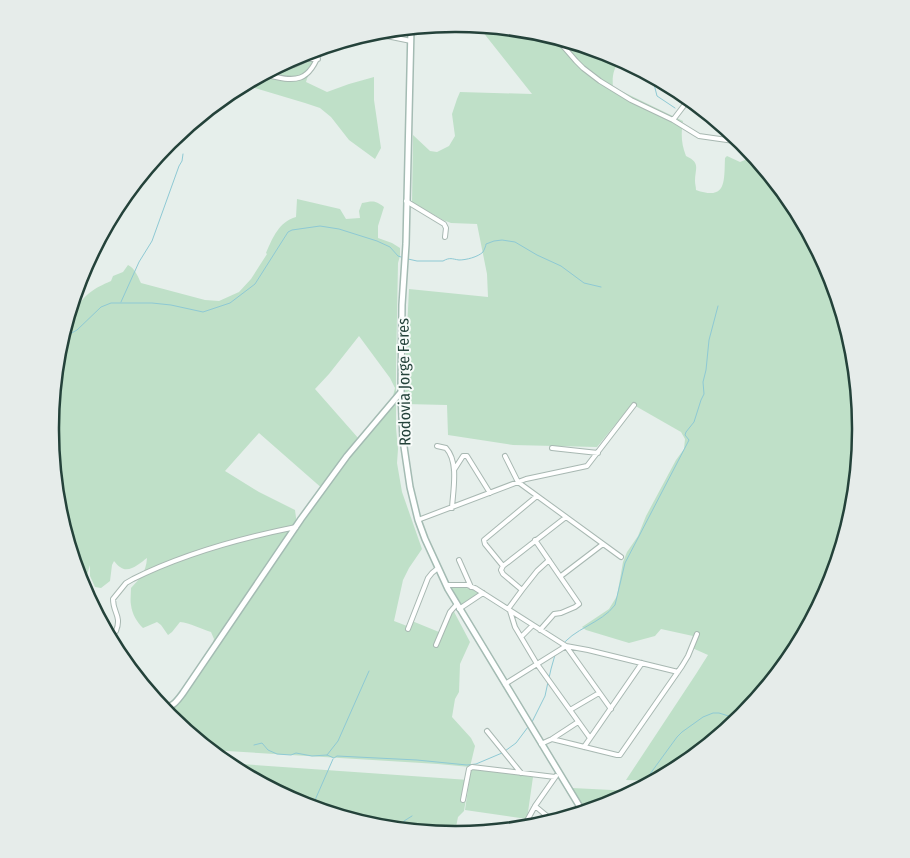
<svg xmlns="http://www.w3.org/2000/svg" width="910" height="858" font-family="'Fira Sans Condensed',sans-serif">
<rect width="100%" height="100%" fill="#e6efeb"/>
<path fill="#bfe0c8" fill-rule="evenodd" d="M480 26 534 32 610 55 621 60C613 68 612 77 613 87L683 121C681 134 681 143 686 156 701 163 695 168 695 181 695 184 696 187 696 190 727 201 724 181 725 158L727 156 740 162 745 160 748 150 792 204 830 274 853 350 860 429 852 508 829 584 792 654 741 716 680 766 652 781 626 780 696 674 708 655 690 647 693 636 661 629 655 636 629 643 586 630 582 627 609 609 617 596 623 562 627 552 638 536 646 516 676 460 684 449 685 439 681 432 632 404 597 447 513 445 448 435 447 405 405 404 404 389 409 289 488 297 487 274 477 224 451 223 443 220 431 213 412 204 413 135 430 151 437 152 449 146 455 136 452 114 457 99 460 92 532 94 486 36Z
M316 50 306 82 327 92 349 84 374 77V100L381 148 375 159 349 140 331 117 320 108 305 103 248 86H242L300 54Z
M297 199 340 209 346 219 360 218 359 211 362 203C373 201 375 200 384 207L378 226V238L392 243 400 248V256L398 263 396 368V428L398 449 397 463 402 492 422 549 409 568 403 580 394 621 407 626 412 621 439 632 451 606 470 642 460 664 459 692 455 699 452 717 471 738 475 746 470 767 438 764 210 750 168 715 163 709 176 700 209 655 214 639 211 632C201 629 190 623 180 622L172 632 168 635 161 625 157 622 143 628C137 622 132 614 131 605 130 600 131 594 131 588 140 578 146 573 147 558 140 563 129 574 120 567 118 566 116 563 114 561L112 565 110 581 101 588 95 587 90 576V565L83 588 80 584 57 508 50 429 58 350 69 312 75 310C86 293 93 289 111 281L113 276 123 272 128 265C135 268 138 277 141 283L205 300 219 301 239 292 251 279 267 254 266 253C273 237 279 222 296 217ZM359 336 390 378 395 388 391 404 359 439 315 389 329 374ZM259 433 324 490 295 533 297 525 295 510 259 492 225 471Z
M448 586 474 589 480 593 459 606Z
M226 763 469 780 464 811 458 817 456 827 473 832 455 834 376 826 300 803 230 766Z
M471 768 533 777 527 819 465 810Z
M572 788 632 791 610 804 586 811Z"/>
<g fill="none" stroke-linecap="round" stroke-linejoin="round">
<path stroke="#8ec9d4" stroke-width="1" d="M654 78 653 80 657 96 675 108
M408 259 417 261H443C450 257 452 259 459 260 466 260 478 257 483 252 484 250 486 246 486 244L494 241 502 240 515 242 537 255 561 266 584 283 601 287
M121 302 139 262 152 241 179 166 182 161 183 154
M61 339 77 330 101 307 111 303H152L171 305 203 312 230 303 255 284 288 232 292 230 320 226 339 229 377 241 390 247 398 256 404 258
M560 648C573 628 601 624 615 605L625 563 688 442 689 440 685 435 686 432 694 422 701 400 704 394 703 382 706 370 709 340 718 306
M549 678 551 669 555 655
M532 722 545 696 548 682
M254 745 262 743 268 750 277 754 291 755 296 753 312 756 327 755 334 758 337 756 417 760 467 765 476 764 502 753
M505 751 516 743 528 727
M327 755 338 741 369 671
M237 770 243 766
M634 791 650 774 677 737 682 732 703 717 713 713H719L738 719
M608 804 609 802 611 803
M312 807 333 759
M401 829 404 821 412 816
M426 831 441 827 453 830"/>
<g stroke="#a8b8b2" stroke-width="6">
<path id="street" d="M372 33 411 41
M556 38 576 61 583 68 600 81 631 100 673 120 699 136 741 142
M275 68 294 65 307 59H318
M264 74C296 83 310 83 321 48
M673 120 689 99
M406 201 444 224 446 228 445 237
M437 446 446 448C459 462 453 490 452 508
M552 448 598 453
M505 456 518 482 621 557
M454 470 463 456H467L490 493
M418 520 526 479 587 466 634 405
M535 540 579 604 575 607 561 613 554 614 540 630
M459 560 471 587
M503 566 566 517
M561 576 603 544
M446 585H467L475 588 566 646 611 709
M522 590 537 571 549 560
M459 609 483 593
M508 609 522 590 503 574 501 570 503 566 485 544 484 540 537 496
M510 611 515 627 537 664 590 738
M408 629 428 578 432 573 438 568
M116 631C122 616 113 613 113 599L126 583 133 579C183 554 241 538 296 527
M521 637 533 625
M436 645 450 612 457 604
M505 684 566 646 588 650 678 672
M570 710 599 693
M487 731 521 773
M552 739 617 755H620L682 666 688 656 697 634
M541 744 552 739 578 722
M584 747 642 663
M463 800 469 769 472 767 555 777
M535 806 553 821
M523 828 535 806 556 776"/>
</g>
<g stroke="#a4bbb3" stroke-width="8">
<path id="secondary" d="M411 28 406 244 402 305 401 392 403 440 410 487 418 520 425 539 448 589 583 812
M161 707C172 709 177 701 183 693L301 519 347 456 401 392"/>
</g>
<use href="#street" stroke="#fff" stroke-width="4"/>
<use href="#secondary" stroke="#fff" stroke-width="5"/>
</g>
<g text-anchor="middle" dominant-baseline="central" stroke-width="4" stroke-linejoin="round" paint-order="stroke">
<g font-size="16" fill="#24423a" stroke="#f7fbf9">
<text transform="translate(404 382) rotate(-91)">Rodovia Jorge Feres</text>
</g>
</g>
<path d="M0 0H910V858H0ZM455 32H456A396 396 0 0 1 852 428V430A396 396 0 0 1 456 826H455A396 396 0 0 1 59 430V428A396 396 0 0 1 455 32Z" fill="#e6ecea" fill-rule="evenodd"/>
<path fill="none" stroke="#24423a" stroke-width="2.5" d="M455 32H456A396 396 0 0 1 852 428V430A396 396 0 0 1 456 826H455A396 396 0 0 1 59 430V428A396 396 0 0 1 455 32Z"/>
</svg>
